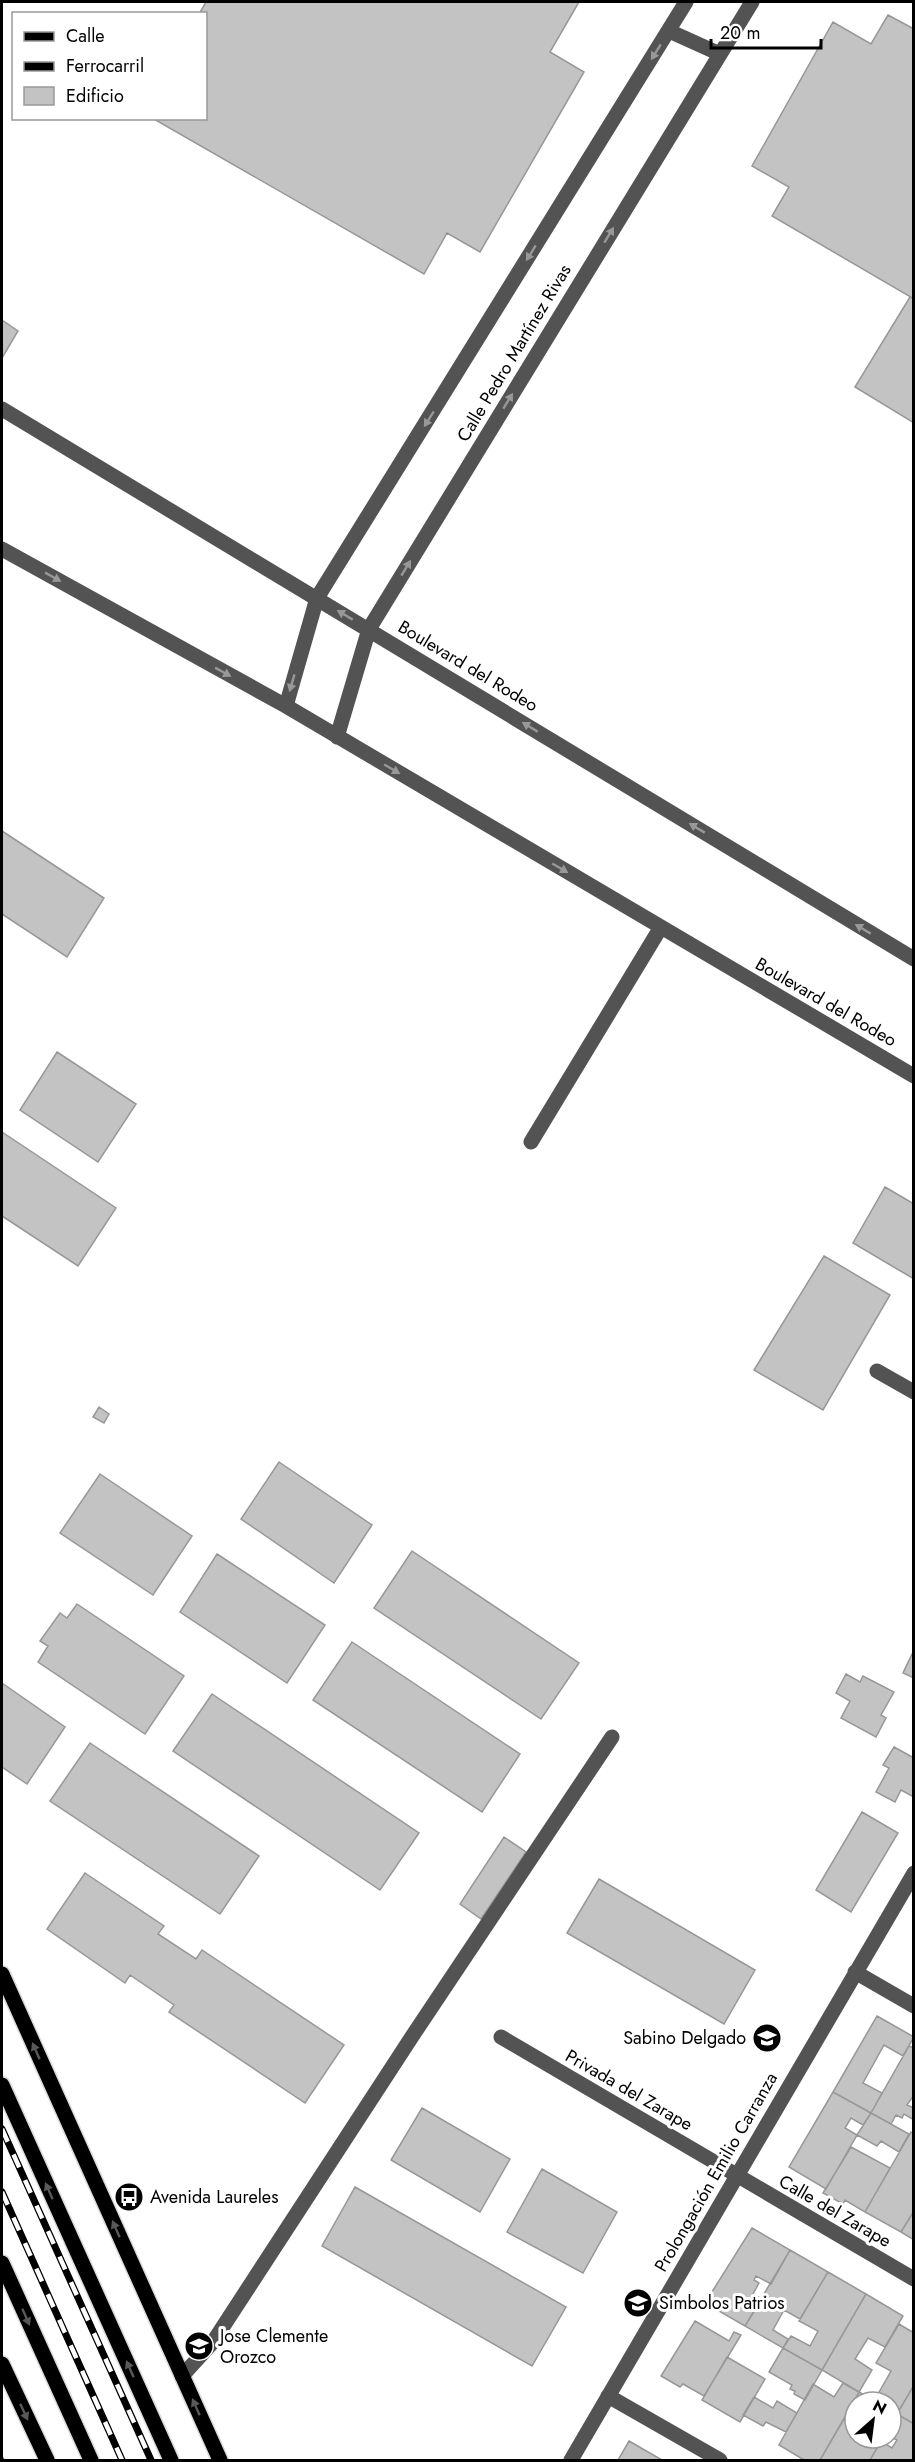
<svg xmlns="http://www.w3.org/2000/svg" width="915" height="2462" font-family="Jost,sans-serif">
<rect width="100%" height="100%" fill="#fff"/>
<path fill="#c3c3c3" stroke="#979797" stroke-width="1.5" d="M206 2H579L550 52 584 72 480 252 447 233 424 274 152 118H206V14H199Z
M888 15 914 29V299L772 216 789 187 752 166 833 22 871 44Z
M910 297 914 299V423L855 387Z
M2 320 18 331 2 358Z
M2 831 104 898 67 957 2 914Z
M57 1052 136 1104 98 1162 20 1110Z
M2 1132 116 1208 78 1266 2 1216Z
M885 1187 914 1204V1279L853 1243Z
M824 1256 890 1295 823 1410 754 1370Z
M99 1407 109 1414 104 1423 93 1417Z
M279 1462 372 1525 334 1583 241 1519Z
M100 1474 192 1536 153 1595 60 1533Z
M412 1551 579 1663 541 1719 374 1608Z
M217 1554 325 1625 287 1683 180 1612Z
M77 1604 184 1676 145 1734 38 1662 48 1646 40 1641 60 1613 67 1618Z
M352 1642 520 1754 482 1812 313 1700Z
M912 1654H914V1678L903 1673Z
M846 1674 860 1682 863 1676 894 1692 881 1715 886 1718 876 1737 841 1718 850 1701 836 1693Z
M2 1683 65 1727 27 1784 2 1767Z
M212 1694 419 1833 380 1890 173 1751Z
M90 1743 259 1856 220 1914 50 1801Z
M894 1747 914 1758V1797L901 1790 895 1802 876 1792 889 1768 883 1765Z
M862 1812 898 1833 851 1912 816 1890Z
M504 1837 526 1852 481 1919 460 1904Z
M85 1873 164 1926 158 1934 196 1959 202 1950 344 2045 305 2103 169 2012 174 2005 130 1975 125 1983 47 1929Z
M599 1879 755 1970 724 2024 567 1933Z
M877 2016 914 2037 903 2056 884 2045 863 2083 882 2093 871 2113 833 2092Z
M909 2046 914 2048V2095L907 2105 914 2108V2120L904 2114 902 2118 896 2115 891 2124 871 2113Z
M833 2092 871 2113 863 2125 851 2118 845 2128 857 2135 826 2189 789 2167Z
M422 2108 510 2159 480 2212 391 2160Z
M871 2113 909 2134 899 2152 881 2141 877 2146 857 2135Z
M911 2132 914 2134V2211L901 2232 865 2212Z
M851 2147 890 2168 865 2212 845 2200 843 2204 823 2193Z
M542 2169 617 2212 583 2273 507 2232Z
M355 2187 566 2307 532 2366 322 2246Z
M914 2211V2240L901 2232Z
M752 2228 790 2250 771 2284 756 2276 754 2280 759 2283 753 2294 762 2299 745 2326 705 2303Z
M790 2250 828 2272 800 2319 784 2310 773 2330 788 2339 783 2348 745 2326Z
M828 2272 866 2294 822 2370 783 2348 791 2336 810 2346 818 2331 799 2321Z
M866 2294 903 2316 885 2347 868 2338 855 2359 872 2370 859 2392 822 2370Z
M695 2321 729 2341 734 2332 741 2335 704 2396 683 2384 680 2387 661 2376Z
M899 2324 914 2333V2385L897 2414 891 2411V2402L874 2401 891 2371 876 2363Z
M783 2348 822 2370 805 2400 794 2394 795 2391 790 2389 792 2385 769 2372Z
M727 2357 765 2379 740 2422 702 2400Z
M843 2383 859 2392 820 2460H804L779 2445 813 2384 834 2397Z
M914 2385V2424L897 2414Z
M859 2392 876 2402H855V2414L849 2411Z
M754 2397 773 2408 777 2401 797 2413 786 2432 766 2422 763 2426 743 2415Z
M897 2414 914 2424V2460H870L881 2441 892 2448 897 2440 891 2437V2425Z
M844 2419 853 2424 855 2420V2438H883L870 2460H820Z
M629 2441 662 2460H618Z"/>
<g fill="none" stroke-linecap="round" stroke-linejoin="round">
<g stroke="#dbdbdb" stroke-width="18">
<path id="major" d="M2 1974 220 2460
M2 2085 171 2460
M2 2263 91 2460
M2 2364 47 2460"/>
</g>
<path stroke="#757575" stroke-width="4" stroke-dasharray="1.5 3" stroke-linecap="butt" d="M2 2458 3 2460"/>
<path stroke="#535353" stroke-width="15" d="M669 31 720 54
M2 409 914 959
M2 549 286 706 914 1076
M286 706 317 598 686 2
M337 737 369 629 752 2
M531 1142 661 927
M877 1371 914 1392
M855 1972 914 2006
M501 2037 914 2279
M182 2376 213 2342 415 2032 612 1737
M608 2396 720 2460
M571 2460 914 1873"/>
<use href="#major" stroke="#000" stroke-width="15"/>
<g stroke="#000" stroke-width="7">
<path id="rail" d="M2 2129 151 2460
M2 2192 122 2460"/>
</g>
<use href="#rail" stroke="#fff" stroke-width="4.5" stroke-dasharray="14" stroke-linecap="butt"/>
</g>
<defs><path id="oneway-solid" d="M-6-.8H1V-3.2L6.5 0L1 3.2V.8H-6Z" transform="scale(1.5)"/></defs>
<g fill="#989898">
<use href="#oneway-solid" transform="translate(656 52) rotate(122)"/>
<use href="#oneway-solid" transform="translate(609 235) rotate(-59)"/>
<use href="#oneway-solid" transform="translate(531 253) rotate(122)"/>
<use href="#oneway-solid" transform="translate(508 401) rotate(-59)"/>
<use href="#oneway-solid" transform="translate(429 419) rotate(122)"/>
<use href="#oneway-solid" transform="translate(406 568) rotate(-59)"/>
<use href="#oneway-solid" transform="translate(53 577) rotate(29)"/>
<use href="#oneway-solid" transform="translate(345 615) rotate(-149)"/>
<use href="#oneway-solid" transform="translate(223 672) rotate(29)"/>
<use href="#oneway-solid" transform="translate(292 683) rotate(106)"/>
<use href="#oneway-solid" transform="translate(530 727) rotate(-149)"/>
<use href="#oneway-solid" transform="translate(392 769) rotate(30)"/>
<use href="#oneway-solid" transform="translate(697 828) rotate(-149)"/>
<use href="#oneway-solid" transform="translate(560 868) rotate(30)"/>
<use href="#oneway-solid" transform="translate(863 929) rotate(-149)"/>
</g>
<g fill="#595959">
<use href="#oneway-solid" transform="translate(36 2051) rotate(-114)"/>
<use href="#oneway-solid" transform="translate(49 2191) rotate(-114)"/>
<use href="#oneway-solid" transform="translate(116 2229) rotate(-114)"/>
<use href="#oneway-solid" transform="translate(26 2317) rotate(66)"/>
<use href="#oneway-solid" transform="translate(130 2369) rotate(-114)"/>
<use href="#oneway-solid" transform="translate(196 2407) rotate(-114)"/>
<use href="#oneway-solid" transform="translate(24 2412) rotate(65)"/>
</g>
<defs>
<g id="school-disc" transform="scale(1.5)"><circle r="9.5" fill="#000" stroke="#fff"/><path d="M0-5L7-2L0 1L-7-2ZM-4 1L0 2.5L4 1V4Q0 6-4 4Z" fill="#fff"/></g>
<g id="bus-disc" transform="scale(1.5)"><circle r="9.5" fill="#000" stroke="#fff"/><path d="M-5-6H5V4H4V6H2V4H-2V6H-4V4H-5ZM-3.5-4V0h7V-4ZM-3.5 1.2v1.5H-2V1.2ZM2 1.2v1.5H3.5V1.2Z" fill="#fff"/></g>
</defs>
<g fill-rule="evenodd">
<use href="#school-disc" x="767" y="2038"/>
<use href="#bus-disc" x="129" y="2197"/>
<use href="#school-disc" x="638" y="2303"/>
<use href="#school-disc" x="199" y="2346"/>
</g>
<g text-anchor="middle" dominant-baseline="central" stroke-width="6" stroke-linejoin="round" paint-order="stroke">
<g font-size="18" fill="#000" stroke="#fff">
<text transform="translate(514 353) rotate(-59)">Calle Pedro Martínez Rivas</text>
<text transform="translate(468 666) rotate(31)">Boulevard del Rodeo</text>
<text transform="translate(826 1002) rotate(30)">Boulevard del Rodeo</text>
<text transform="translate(629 2090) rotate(30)">Privada del Zarape</text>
<text transform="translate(716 2172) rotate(-60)">Prolongación Emilio Carranza</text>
<text transform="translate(835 2211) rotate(30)">Calle del Zarape</text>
</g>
<g font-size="18" fill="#000" stroke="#fff" text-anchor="start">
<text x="746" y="2038" text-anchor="end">Sabino Delgado</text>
<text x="150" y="2197">Avenida Laureles</text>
<text x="659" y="2303">Simbolos Patrios</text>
<text x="220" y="2336">Jose Clemente<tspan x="220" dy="21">Orozco</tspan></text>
</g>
</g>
<rect width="915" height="2462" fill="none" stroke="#000000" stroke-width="6"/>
<rect x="12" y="12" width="195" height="108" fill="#ffffff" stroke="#999999" stroke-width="1.5"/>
<rect x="24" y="32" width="30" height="9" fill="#000000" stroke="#999999" stroke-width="1.5"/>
<text x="66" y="42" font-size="18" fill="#000000">Calle</text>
<rect x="24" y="62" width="30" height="9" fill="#000000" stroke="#999999" stroke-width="1.5"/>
<text x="66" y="72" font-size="18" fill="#000000">Ferrocarril</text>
<rect x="24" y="87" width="30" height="18" fill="#c3c3c3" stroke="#999999" stroke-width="1.5"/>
<text x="66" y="102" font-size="18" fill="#000000">Edificio</text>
<g transform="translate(873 2420) rotate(28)"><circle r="28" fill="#ffffff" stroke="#999999" stroke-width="1.5"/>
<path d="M0-4.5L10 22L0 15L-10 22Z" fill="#000000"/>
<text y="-9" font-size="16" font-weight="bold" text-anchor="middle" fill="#000000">N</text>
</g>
<path d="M711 39v9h110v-9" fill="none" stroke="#000000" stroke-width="3"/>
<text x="720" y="39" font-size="18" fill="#000000" stroke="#ffffff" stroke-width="4.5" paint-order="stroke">20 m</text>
</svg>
